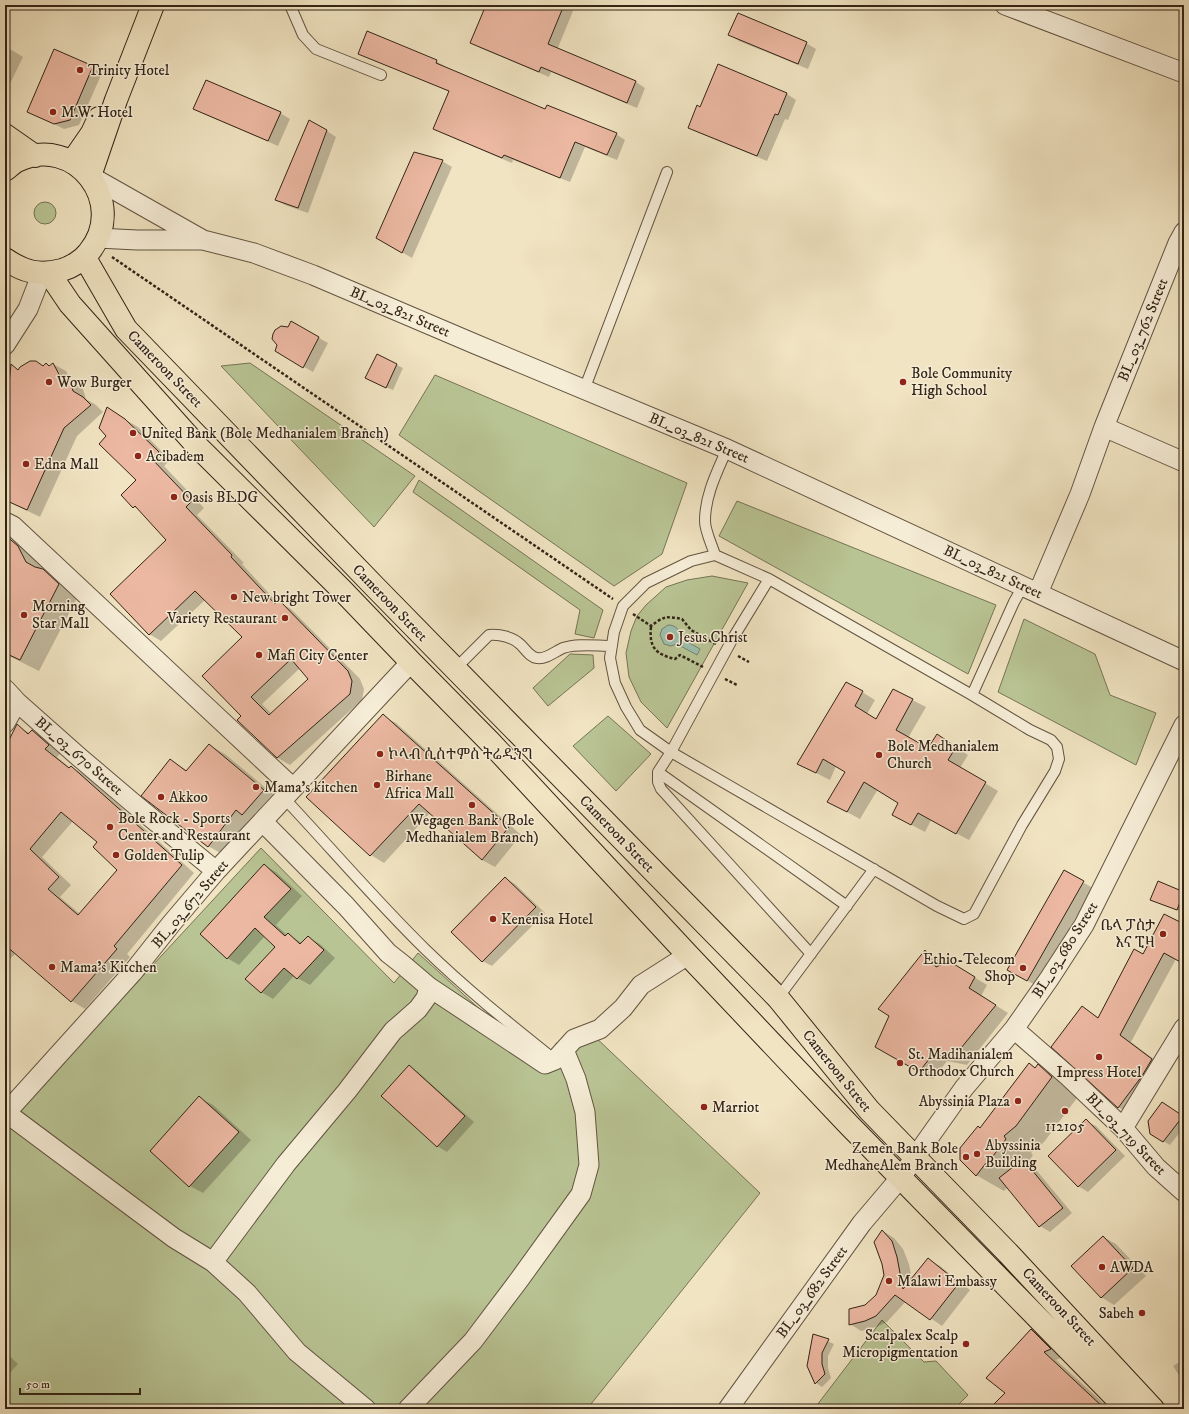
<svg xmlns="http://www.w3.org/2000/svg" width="1189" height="1414" font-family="'IM FELL DW Pica','Noto Serif Ethiopic',serif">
<rect width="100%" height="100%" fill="#f1e4c2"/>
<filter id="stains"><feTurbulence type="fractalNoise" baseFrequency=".005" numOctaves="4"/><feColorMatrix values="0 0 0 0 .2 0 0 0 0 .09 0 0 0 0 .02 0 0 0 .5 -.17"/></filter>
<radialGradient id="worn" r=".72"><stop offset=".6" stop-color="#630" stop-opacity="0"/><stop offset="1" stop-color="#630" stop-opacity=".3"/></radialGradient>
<path fill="#b9c494" stroke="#767455" d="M34 213a11 11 0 1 1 22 0a11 11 0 1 1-22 0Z
M250 363 415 476 374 527 221 366Z
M435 375 687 483 662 554 614 586 399 435Z
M419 480 603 610 594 638 575 634 580 610 413 492Z
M737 501 996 605 968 674 719 536Z
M712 576 748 583 667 728 641 702 629 677 626 653 631 631 637 616 646 605 666 587 687 580Z
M1024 619 1095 654 1110 695 1156 713 1136 765 998 692Z
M570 654 593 655 594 668 548 706 533 688Z
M608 716 651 754 616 791 573 746Z
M261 848 394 983 418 953 550 1073 592 1034 760 1193 587 1409H5V1125Z
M882 1320 924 1362 936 1361 968 1395 954 1409H814Z"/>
<path fill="#9cbfad" stroke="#728171" d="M668 625C676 625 680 630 681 638L700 649 697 655 677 644 671 646 664 644 660 635 662 629Z"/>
<path fill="#0003" fill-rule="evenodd" d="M487 5H561L573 11 557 50 636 82 645 88 637 108 551 72 549 77 480 48 471 42Z
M730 35 806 43 816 49 808 69 739 41Z
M5 46 23 57 7 90 5 89Z
M54 51 102 73 79 125 64 129 28 111Z
M359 53 436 61 446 67 445 68 546 110 616 134 625 140 617 160 585 147 570 182 513 160 512 163 444 134 434 129 450 92 369 58Z
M718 66 787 94 796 100 788 120 785 119 767 161 699 133 689 127 701 108Z
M194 109 280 113 290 119 278 146 204 114Z
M327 131 336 137 308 213 285 205 276 200Z
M442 161 452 167 412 258 377 238Z
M292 323 328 343 313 372 276 351Z
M377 355 403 368 393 390 373 382Z
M36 362 44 367 46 364 50 367 53 364 66 371 72 383 83 389 86 399 96 405 103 412 77 436 40 517 5 500V396L10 385 12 366 19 370ZM58 371 65 383 63 384 57 372Z
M119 416 138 427 170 460 164 466 204 508 197 515 244 563 242 564 278 603 279 602 291 609 360 679 364 689 362 700 290 765 278 758 238 720 243 716V637L205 600 161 641 149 634 167 540 140 510 134 507 138 480 107 436ZM300 668 310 679 272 714 262 704Z
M5 536 25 547 37 558 43 570 62 581 78 596 39 671 5 654Z
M893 690 926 707 908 738 929 750 950 743 968 755 960 768 998 791 969 840 931 820 925 832 906 822 900 802 878 789 860 819 841 809 847 772 836 766 830 780 798 764 862 692 875 700 867 714 877 720Z
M383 716 396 723 521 835 495 867 482 860 430 813 384 863 371 855 308 797Z
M17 726 30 733 32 731 45 738 61 753 57 757 70 768 71 767 84 774 194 873 127 954 130 957 85 1009 72 1001 16 953 5 964V749ZM73 821 98 842 118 870 80 914 60 897 71 885 42 857Z
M209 745 225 754 279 799 224 855 208 846 170 760 188 771Z
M264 865 276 872 302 896 276 925 287 935 288 934 302 943 308 937 320 944 335 958 310 985 294 976 273 999 261 992 277 947 265 936 239 965 227 958Z
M1064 872 1093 888 1037 986 1008 970Z
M505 878 515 884 545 913 492 966 482 961Z
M1158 883 1184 893V913L1152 900Z
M1184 925V963L1176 959 1131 1042 1163 1066 1130 1114 1118 1107 1082 1007 1099 1018 1143 955Z
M925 951 938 958 942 965 962 970 987 985 981 996 1008 1013 967 1065 947 1061 933 1079 876 1047Z
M1030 1064 1036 1068 1038 1065 1066 1081 1080 1094 1044 1142 1031 1153 1033 1155 1028 1163 1032 1165 1072 1213 1050 1232 1040 1226 1008 1187 1004 1191 976 1175 981 1129Z
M409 1066 418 1072 474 1122 447 1152 437 1146Z
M200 1098 213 1105 251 1140 203 1193 190 1186Z
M1168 1107 1184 1118V1127L1170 1145 1163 1141Z
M1086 1121 1096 1126 1125 1156 1088 1192 1078 1186Z
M883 1231 894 1238 903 1249 909 1264 912 1280 928 1259 940 1266 970 1290 942 1326 906 1301 887 1322 876 1327 861 1331 850 1324 865 1306 877 1296 885 1275Z
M1103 1237 1116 1244 1146 1276 1114 1305 1101 1297Z
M1031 1330 1044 1337 1063 1357 1056 1360 1110 1409H991L1006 1393Z
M813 1335 834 1344 828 1356V1368L831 1378 822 1387 816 1383 808 1366Z
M5 1352 18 1364 5 1378Z
M1184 1359V1383L1173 1366Z
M961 1404 970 1409H956Z"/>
<path fill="#ecb8a2" stroke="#322416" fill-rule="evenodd" d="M486 5H564L548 44 636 81 627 103 541 67 539 72 470 43Z
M738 13 807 42 798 64 728 35Z
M367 31 437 60 436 63 545 109 547 105 617 133 607 155 575 142 560 178 504 155 502 158 433 129 449 91 358 54Z
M54 49 93 66 70 120 54 124 27 112Z
M718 64 787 93 778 115 775 114 757 156 688 128 697 105 700 107Z
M206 80 281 112 268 141 193 109Z
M309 120 327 130 298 208 275 200Z
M414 152 443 160 402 253 376 238Z
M291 321 319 337 303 368 275 351 277 345 272 339 273 334 275 330 281 326 288 327Z
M377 354 397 364 386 388 365 378Z
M30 361H36L43 366 46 363 49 366 53 363 62 380 70 381 73 391 83 397 91 405 64 428 27 510 5 500V394L9 384 11 364 18 370 20 367Z
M107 407 125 419 159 452 152 459 192 501 186 507 232 555 231 557 275 604 279 600 348 671 352 681 350 694 277 758 237 720 241 716 202 676 242 637 195 591 149 635 110 594 166 540 135 506 133 508 121 495 136 480 99 444 106 436 99 428ZM291 659 308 679 269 715 251 697Z
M5 535 18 546 26 562 35 567 43 569 59 584 20 660 5 653Z
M846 682 863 691 855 706 876 719 893 689 913 699 896 730 928 748 937 734 956 747 948 760 986 782 956 834 918 813 911 825 892 815 898 803 864 782 847 812 827 802 845 772 823 759 816 773 797 764Z
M383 714 509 827 482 860 419 804 370 856 306 797Z
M17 724 28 734 32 730 49 745 45 749 69 768 71 766 182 865 114 946 117 949 71 1002 5 945V748ZM61 812 97 842 93 847 117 870 78 915 48 889 59 877 30 849Z
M209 744 264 790 242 815 236 810 208 847 141 796 170 759 186 771Z
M264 864 291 889 264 917 285 936 288 933 300 944 308 936 324 950 297 979 284 968 261 993 245 979 275 947 255 928 227 959 200 934Z
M1064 870 1084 881 1027 981 1007 970Z
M505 877 536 907 482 962 451 932Z
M1158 881 1184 892 1177 910 1150 900Z
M1164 914 1184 924V964L1164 953 1120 1035 1152 1059 1142 1076 1118 1108 1051 1047 1082 1006 1098 1018 1134 949 1143 954Z
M925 950 936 967 949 961 975 977 969 988 996 1005 953 1058 933 1054 919 1072 875 1047 889 1016 878 1009Z
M1029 1063 1035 1068 1038 1064 1052 1077 1016 1126 1004 1136 1006 1139 987 1164 986 1163 976 1176 960 1160V1148L978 1126 980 1128Z
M409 1065 465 1116 437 1147 381 1096Z
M199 1096 239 1132 189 1187 150 1151Z
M1162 1102 1183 1116 1163 1142 1150 1134 1148 1121Z
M1086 1119 1116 1150 1078 1187 1048 1156Z
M1023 1159 1063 1208 1039 1227 999 1178Z
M882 1230 892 1241 897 1257 903 1289 928 1258 959 1283 930 1320 895 1295 876 1316 865 1321 849 1325V1309L865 1305 876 1295 884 1275 882 1264 874 1242Z
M1103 1236 1133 1268 1101 1298 1071 1266Z
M1031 1329 1051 1349 1044 1352 1105 1409H989L1005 1393 986 1378Z
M813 1334 829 1339 822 1353V1364L825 1374 815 1384 807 1366Z"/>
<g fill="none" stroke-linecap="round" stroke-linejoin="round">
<g stroke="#625441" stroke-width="12">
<path id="service" d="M290 5 303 35 316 49 381 75
M584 390 667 172
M715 555 769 579 972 695 1030 730 1051 740 1057 747 1059 759 1055 771 1022 825 974 914 964 919 937 906 671 752 640 730 626 707 615 683 610 658 614 632 623 606 646 583 691 561Z
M715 555C712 545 705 531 705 521 705 495 717 472 727 449
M769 579 733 638 671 752 658 772V782L661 789 811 954
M455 669 489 635C500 634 513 637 521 645 526 650 530 657 537 658 545 660 556 651 563 648 578 643 596 646 612 646
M972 695 1014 602 1023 586
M658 772 847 906
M284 798C331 848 376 901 425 949 466 989 510 1024 555 1060
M778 998 874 869"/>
</g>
<g stroke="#625441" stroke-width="21">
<path id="minor" d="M1005 5 1184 73
M90 176 203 240 254 253 313 275 475 344 727 449 1184 661
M98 238 137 240H202
M5 345 28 309 42 273
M1104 427 1184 462
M5 522 13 526 293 788
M1038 593 1080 494 1104 427 1178 243 1184 232
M5 689 17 702 79 757 133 803 216 871
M5 723 17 702
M429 987 545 1064 555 1060 574 1039 600 1029 623 1008 641 985 688 955
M1014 1029 1068 1076 1123 1128 1156 1167 1184 1192
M5 1112 174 1238 213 1262 247 1293 297 1352 366 1409
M5 1114 133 972 171 924 216 871 411 662
M1123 1128 1184 1028
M213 1262 286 1164 347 1091 393 1031 418 1009 426 998 429 987 402 964 388 953 346 906 263 822
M408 1409 473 1341 519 1280 581 1194 589 1165 585 1112 576 1079 564 1050
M728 1409 862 1223 901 1177 964 1088 1014 1029 1049 979 1084 925 1184 725"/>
</g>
<g stroke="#322416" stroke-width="24">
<path id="primary" d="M5 135 35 156
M72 162 92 133 99 118
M5 170C9 167 13 163 17 161 75 133 129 203 89 252 83 260 72 267 62 270 39 276 24 272 5 259
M90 176 116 100 153 5
M85 258 126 329 376 588 778 998 869 1110 1008 1253 1153 1409
M49 273 70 304 198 447 342 590 411 662 490 742 688 955 848 1124 1127 1409"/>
</g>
<path stroke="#322416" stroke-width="2.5" stroke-dasharray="3 2" stroke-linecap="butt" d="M112 257 613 599
M633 614 651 626C664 616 666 616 682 619L691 630 716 644
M651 627C649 647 655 654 675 659L680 655 703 667
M738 656 749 662
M725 679 737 685"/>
<use href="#service" stroke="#f6edd7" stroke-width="10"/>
<use href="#minor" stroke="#f6edd7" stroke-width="19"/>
<use href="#primary" stroke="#f1e4c2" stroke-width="22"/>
</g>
<g fill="#8f2418" stroke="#f6edd7" stroke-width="1.5">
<circle cx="80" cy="70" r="4"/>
<circle cx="53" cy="112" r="4"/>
<circle cx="49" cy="382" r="4"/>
<circle cx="903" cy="382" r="4"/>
<circle cx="133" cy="433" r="4"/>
<circle cx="138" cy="456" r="4"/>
<circle cx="26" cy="464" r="4"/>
<circle cx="174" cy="497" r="4"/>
<circle cx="234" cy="597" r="4"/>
<circle cx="24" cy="615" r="4"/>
<circle cx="285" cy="618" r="4"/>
<circle cx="670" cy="637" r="4"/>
<circle cx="259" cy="655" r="4"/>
<circle cx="380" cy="754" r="4"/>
<circle cx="879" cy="755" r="4"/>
<circle cx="377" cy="785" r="4"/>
<circle cx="256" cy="787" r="4"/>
<circle cx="161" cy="797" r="4"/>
<circle cx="472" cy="805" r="4"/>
<circle cx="110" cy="827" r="4"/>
<circle cx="116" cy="855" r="4"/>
<circle cx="493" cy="919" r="4"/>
<circle cx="1163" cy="934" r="4"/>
<circle cx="52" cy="967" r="4"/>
<circle cx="1023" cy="968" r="4"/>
<circle cx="1099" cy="1057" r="4"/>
<circle cx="900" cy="1063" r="4"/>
<circle cx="1018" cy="1101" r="4"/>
<circle cx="704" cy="1107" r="4"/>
<circle cx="1065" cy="1111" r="4"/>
<circle cx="977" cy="1154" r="4"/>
<circle cx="966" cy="1157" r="4"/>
<circle cx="1102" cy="1267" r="4"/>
<circle cx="889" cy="1281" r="4"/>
<circle cx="1142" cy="1313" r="4"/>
<circle cx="966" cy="1344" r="4"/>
</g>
<g text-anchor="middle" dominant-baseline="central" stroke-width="3" stroke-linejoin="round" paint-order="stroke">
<g font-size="15" fill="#322416" stroke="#f6edd7" text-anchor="start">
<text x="88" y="70">Trinity Hotel</text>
<text x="61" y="112">M.W. Hotel</text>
<text x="911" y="373">Bole Community<tspan x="911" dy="17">High School</tspan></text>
<text x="57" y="382">Wow Burger</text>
<text x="141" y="433">United Bank (Bole Medhanialem Branch)</text>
<text x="146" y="456">Acibadem</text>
<text x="34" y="464">Edna Mall</text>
<text x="182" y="497">Oasis BLDG</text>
<text x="242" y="597">New bright Tower</text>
<text x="32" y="606">Morning<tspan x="32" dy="17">Star Mall</tspan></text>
<text x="277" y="618" text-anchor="end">Variety Restaurant</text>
<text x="678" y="637">Jesus Christ</text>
<text x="267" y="655">Mafi City Center</text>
<text x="887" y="746">Bole Medhanialem<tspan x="887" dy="17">Church</tspan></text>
<text x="388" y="754">ኮላብ ሲስተምስ ትሬዲንግ</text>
<text x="385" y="776">Birhane<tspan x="385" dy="17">Africa Mall</tspan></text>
<text x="264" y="787">Mama's kitchen</text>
<text x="169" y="797">Akkoo</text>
<text x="118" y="818">Bole Rock - Sports<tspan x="118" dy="17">Center and Restaurant</tspan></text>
<text x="472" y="820" text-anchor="middle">Wegagen Bank (Bole<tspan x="472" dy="17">Medhanialem Branch)</tspan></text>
<text x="124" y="855">Golden Tulip</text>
<text x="501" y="919">Kenenisa Hotel</text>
<text x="1155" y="925" text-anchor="end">ቤላ ፓስታ<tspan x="1155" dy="17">እና ፒዛ</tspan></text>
<text x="1015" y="959" text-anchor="end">Ethio-Telecom<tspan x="1015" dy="17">Shop</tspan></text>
<text x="60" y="967">Mama's Kitchen</text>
<text x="908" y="1054">St. Madihanialem<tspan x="908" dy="17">Orthodox Church</tspan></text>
<text x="1099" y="1072" text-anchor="middle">Impress Hotel</text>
<text x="1010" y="1101" text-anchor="end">Abyssinia Plaza</text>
<text x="712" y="1107">Marriot</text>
<text x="1065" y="1126" text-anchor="middle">112105</text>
<text x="985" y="1145">Abyssinia<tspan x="985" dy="17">Building</tspan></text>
<text x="958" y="1148" text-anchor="end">Zemen Bank Bole<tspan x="958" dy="17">MedhaneAlem Branch</tspan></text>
<text x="1110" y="1267">AWDA</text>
<text x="897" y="1281">Malawi Embassy</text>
<text x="1134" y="1313" text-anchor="end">Sabeh</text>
<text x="958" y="1335" text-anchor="end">Scalpalex Scalp<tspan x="958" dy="17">Micropigmentation</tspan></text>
</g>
<g font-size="15" fill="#322416" stroke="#f6edd7">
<text transform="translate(400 312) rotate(23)">BL_03_821 Street</text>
<text transform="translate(1143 330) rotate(-68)">BL_03_762 Street</text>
<text transform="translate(165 369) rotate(46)">Cameroon Street</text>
<text transform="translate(699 438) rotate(23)">BL_03_821 Street</text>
<text transform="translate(993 572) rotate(25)">BL_03_821 Street</text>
<text transform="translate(390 603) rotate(46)">Cameroon Street</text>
<text transform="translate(79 756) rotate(41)">BL_03_670 Street</text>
<text transform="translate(617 834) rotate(46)">Cameroon Street</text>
<text transform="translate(190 904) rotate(-50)">BL_03_672 Street</text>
<text transform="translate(1065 950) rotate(-58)">BL_03_680 Street</text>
<text transform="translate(837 1071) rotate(51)">Cameroon Street</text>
<text transform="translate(1126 1134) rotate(46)">BL_03_719 Street</text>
<text transform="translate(812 1292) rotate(-54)">BL_03_682 Street</text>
<text transform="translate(1059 1307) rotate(47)">Cameroon Street</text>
</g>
</g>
<rect width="1189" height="1414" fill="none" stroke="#f1e4c2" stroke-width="20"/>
<rect x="6" y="6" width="1177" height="1402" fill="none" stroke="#322416" stroke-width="2"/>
<rect x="10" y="10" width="1169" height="1394" fill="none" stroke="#322416"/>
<path d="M20 1388v6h120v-6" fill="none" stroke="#322416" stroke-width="2"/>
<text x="26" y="1388" font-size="12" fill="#322416" stroke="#f6edd7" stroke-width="3" paint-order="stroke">50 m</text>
<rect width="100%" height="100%" filter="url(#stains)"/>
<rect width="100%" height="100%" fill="url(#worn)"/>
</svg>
